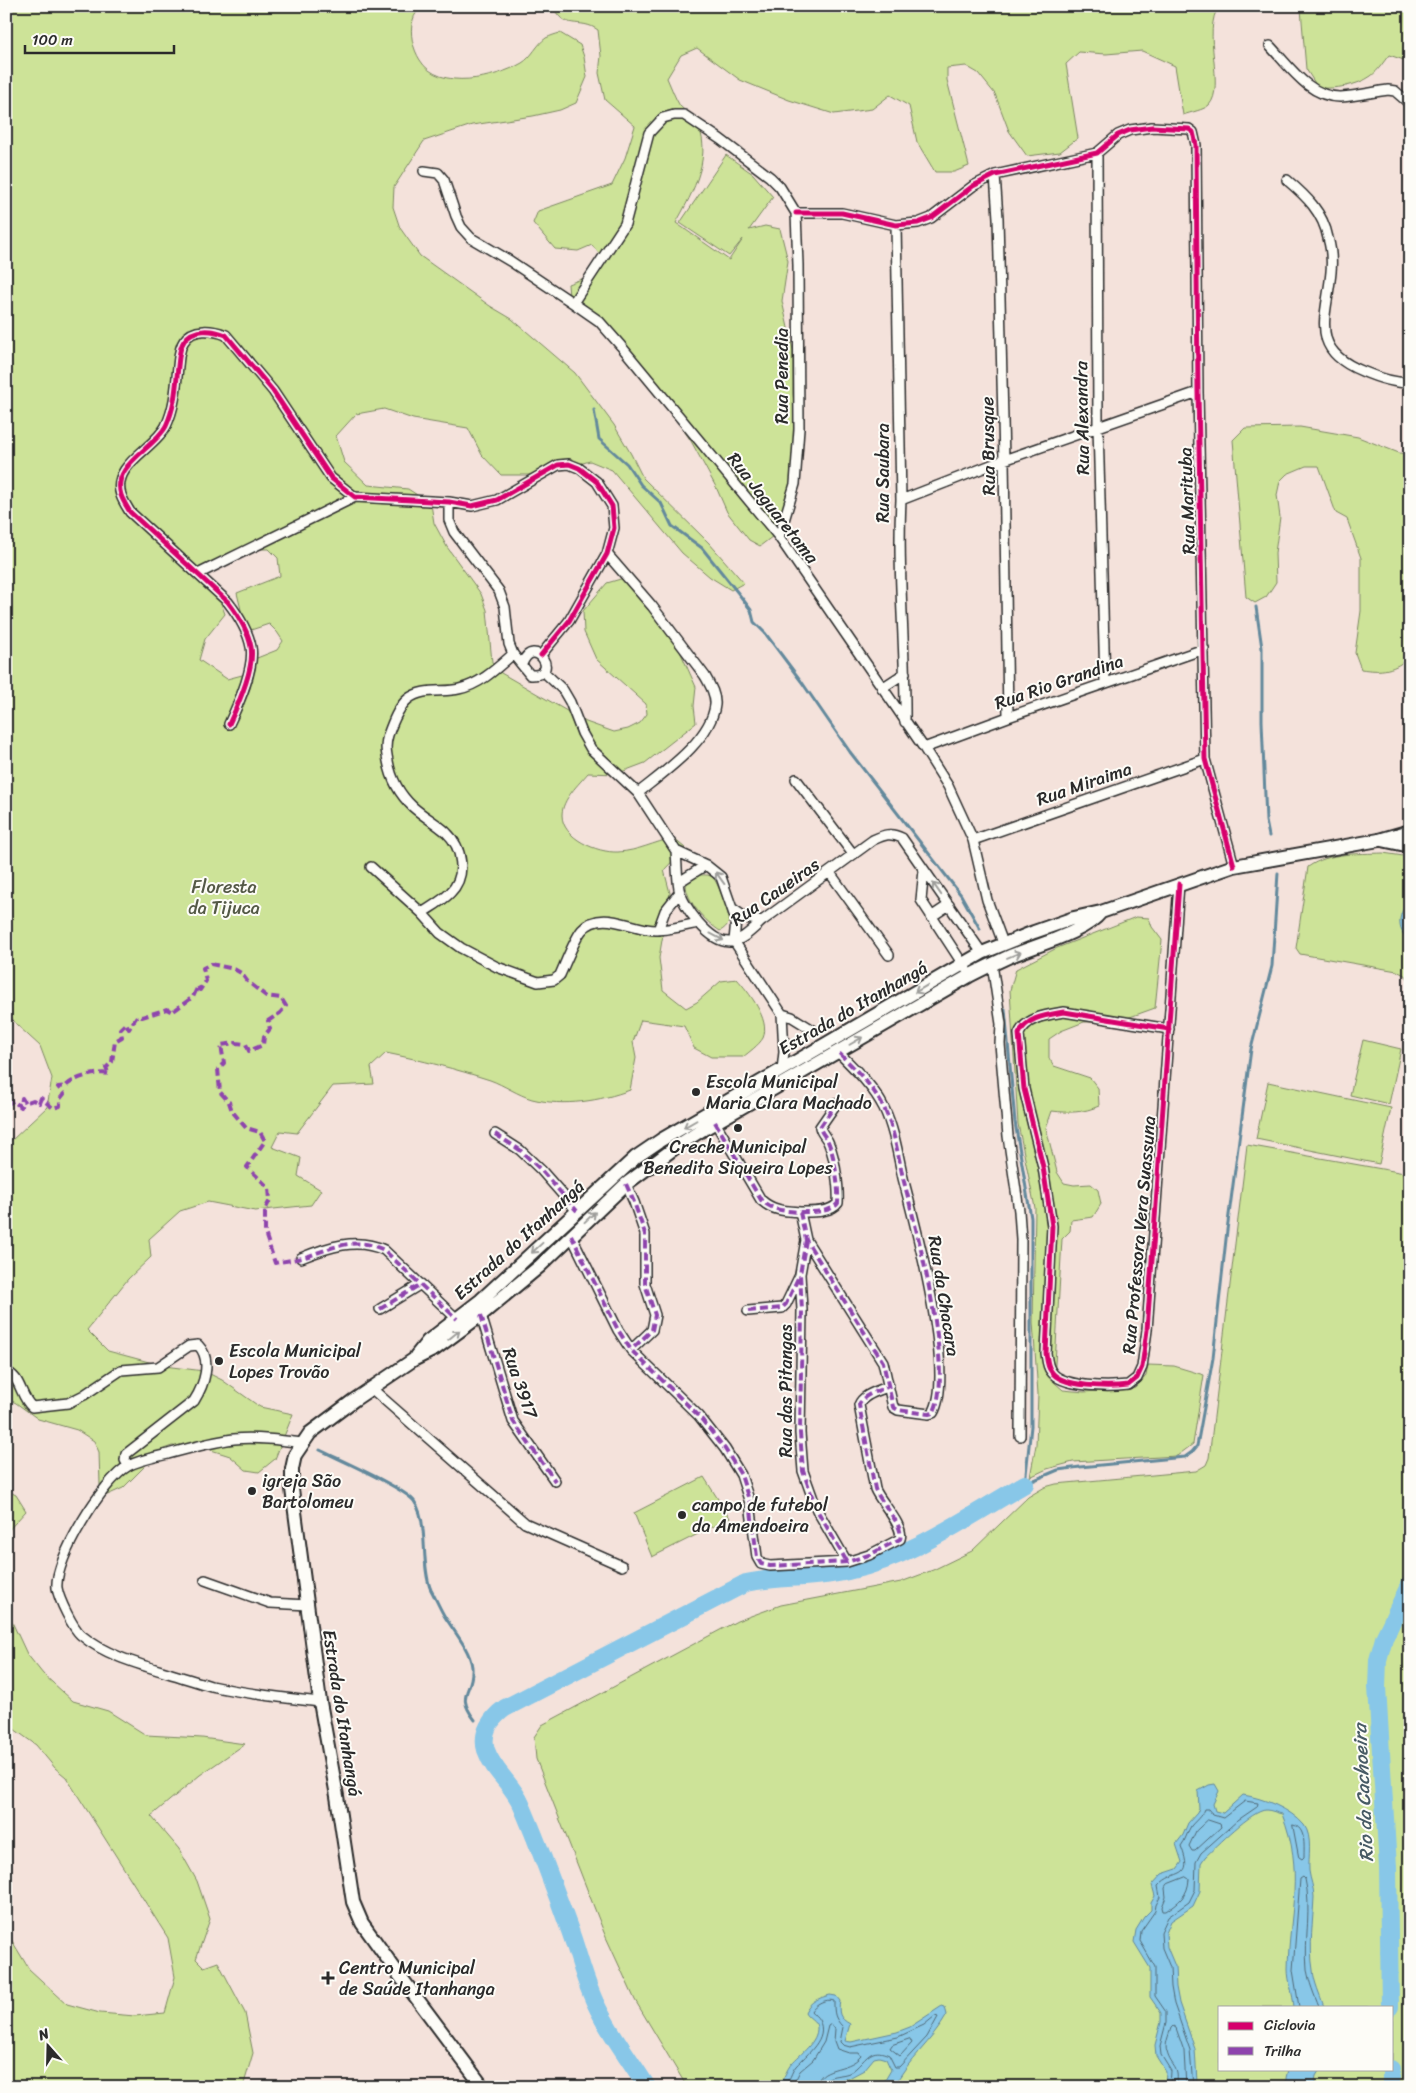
<svg xmlns="http://www.w3.org/2000/svg" width="1416" height="2093" font-family="Sriracha,sans-serif">
<rect width="100%" height="100%" fill="#f4e2db"/>
<filter id="ink" filterUnits="userSpaceOnUse"><feTurbulence type="fractalNoise" baseFrequency=".02" numOctaves="2"/><feDisplacementMap in="SourceGraphic" scale="10" xChannelSelector="R" yChannelSelector="G"/><feConvolveMatrix kernelMatrix="1 2 1 2 8 2 1 2 1" color-interpolation-filters="sRGB"/></filter>
<g filter="url(#ink)">
<path fill="#cde398" stroke="#7c8762" fill-rule="evenodd" d="M6 6H420C418 11 414 15 413 20 409 33 413 49 420 60 439 92 496 78 522 63 532 57 537 44 546 38 550 36 556 34 560 33L580 45 584 57 587 77 576 103 560 110 533 116 472 125 424 141 394 187 393 207 400 228 420 256 490 306 512 319 575 373 614 425 631 454 643 478 709 543 744 583 731 590 710 577 682 553 612 470 590 461 554 471 528 475H501L482 455 468 428 413 419 384 409 356 414 336 436 344 462 368 485 408 489 431 504 434 523 447 547 481 594 487 610 492 662 501 673 586 722 614 732 628 729 640 723 647 714 646 704 596 659 584 632 583 611 607 583 624 578 670 629 696 687 694 706 696 723 645 763 616 774 588 773C579 784 562 799 562 815 562 838 597 853 618 852 638 851 654 842 673 838L685 848 664 870 670 893 659 958 663 990 686 1008 697 1002 721 981 737 979C748 991 771 1020 763 1038 759 1045 749 1052 743 1057H711L694 1048 684 1026 641 1020 633 1042 636 1058 630 1090C600 1101 564 1107 532 1099 518 1095 504 1085 490 1080 456 1069 421 1060 386 1053L371 1067 374 1084 333 1086 297 1133 280 1131 272 1147 301 1158 298 1176 321 1190 311 1205 255 1211 208 1202 180 1211 149 1239 151 1257 128 1279 87 1330 108 1351 164 1366 204 1371 222 1380 260 1407 293 1414 275 1459 259 1472 246 1470 230 1456 208 1449 172 1446 161 1450 123 1488 105 1496 100 1485 99 1452 94 1441 77 1430 38 1419 16 1403 6 1398V1138L12 1140 47 1107 52 1078 40 1046 17 1025 6 1011ZM242 549H269L278 558 280 576 237 593 243 618 251 630 269 624 277 632 283 641 277 650 257 658 246 674 227 679 199 660 205 639 225 614 218 595 205 573Z
M553 6H1219C1201 31 1226 87 1209 105 1204 110 1191 112 1183 115L1175 66 1142 51 1106 54 1079 52 1066 64 1078 138 1060 152 1027 156 1009 131 995 94 978 73 966 66 947 68V80L969 166 954 172H935L917 142 909 106 890 95 872 109 834 114 789 100 740 80 697 48 681 55 667 78C671 87 675 98 680 106 684 111 692 113 695 118 715 154 693 192 676 223L729 260 743 239 729 256 680 223 726 155 753 174 773 197 749 230 765 226 780 229 788 261 782 301 793 350V394L798 443 785 527 760 546 749 540 727 512 716 487 691 441 622 339 602 317 569 297 568 284 587 277 601 256 592 245 578 251 555 249 533 223 538 211 612 185 625 158 635 126 605 100 599 73 601 56 598 30C580 17 564 32 553 6Z
M1299 6H1410V62L1389 55C1384 61 1378 71 1371 76 1357 86 1335 89 1318 88L1306 69 1301 9Z
M1300 427 1358 437 1399 453 1410 454V656C1395 671 1381 672 1361 669L1355 653 1361 611V558L1347 519 1336 513 1319 466H1306L1287 474 1280 481 1277 495 1280 517 1275 553 1276 582 1266 597 1255 603 1246 597 1233 440 1245 428Z
M1383 853 1410 857V982L1406 976 1397 971 1300 954 1296 948 1308 867C1329 852 1358 854 1383 853Z
M699 875C705 875 711 874 714 879 719 885 730 915 729 922 727 926 724 929 720 931 706 922 686 902 686 884Z
M1136 917 1149 918 1152 927 1162 940 1155 1008 1116 1022H1084L1061 1031 1049 1039V1058L1054 1066 1090 1078 1098 1088 1099 1106C1083 1113 1069 1113 1052 1111L1046 1128 1057 1172 1064 1183 1074 1185 1091 1184 1098 1190 1101 1204 1093 1217 1071 1220 1070 1231 1062 1239 1054 1382 1063 1390 1084 1392 1135 1388 1146 1376 1148 1365 1174 1366 1204 1375 1193 1444 1177 1456 1073 1462 1047 1469 1030 1477 1036 1445 1038 1394 1033 1322 1035 1208 1018 1124 1010 990 1016 969 1057 948Z
M1363 1040 1401 1049 1389 1104 1350 1095Z
M1268 1082 1391 1108 1379 1164 1256 1139Z
M1247 1145 1410 1174V2087H687L635 2000 605 1935 536 1759 534 1737 542 1725 737 1621 781 1605 901 1582 933 1570 972 1551 1028 1497 1045 1487 1056 1484 1196 1471 1206 1465 1209 1458ZM1220 2007H1392V2069H1220Z
M704 1477 730 1518 652 1557 634 1513Z
M6 1490 16 1495 26 1511 6 1533Z
M6 1609 27 1654 43 1674 73 1701 108 1711 146 1735 202 1738 245 1744 200 1775 151 1816 179 1849 197 1881 210 1919 196 1959 204 1967 218 1962 245 2013 253 2053 243 2087H6V1931L29 1969 67 2004 100 2013 135 2016 165 2013 175 1977 168 1938 66 1777 55 1768 36 1745 14 1729 6 1730Z"/>
<path fill="#88c7e8" stroke="#63899c" d="M1410 901V940C1395 931 1398 911 1410 901Z
M1215 1784 1219 1791 1213 1804 1215 1811 1223 1813 1243 1795C1263 1798 1291 1809 1304 1825 1313 1837 1308 1857 1309 1871 1310 1879 1314 1888 1314 1897 1313 1921 1309 1946 1313 1970 1314 1983 1320 1994 1324 2007H1294C1293 1994 1288 1981 1288 1969 1289 1911 1305 1872 1282 1814 1277 1813 1271 1810 1266 1810 1252 1810 1217 1846 1205 1857L1201 1863 1200 1891 1193 1906 1171 1921 1166 1933 1167 1947 1175 1966 1176 1987 1179 2003 1195 2049 1197 2082 1199 2087H1165L1166 2072 1156 2056 1155 2045 1161 2022V2013L1150 1997V1968L1134 1942 1136 1930 1144 1917 1151 1910V1903L1155 1896 1152 1885 1162 1874 1177 1869 1182 1862 1176 1844 1183 1835 1188 1823 1197 1813 1199 1808 1198 1791 1209 1785Z
M830 1995 836 1996 840 2001C838 2013 839 2018 850 2024L845 2041 851 2042 897 2032 910 2027 942 2006 945 2007 947 2015C932 2042 907 2060 894 2087H881L891 2070 886 2059 879 2057 874 2058 864 2070 849 2078 833 2081 825 2087H777C784 2080 786 2070 792 2063 800 2054 818 2042 817 2027 816 2020 808 2018 805 2012 810 2001 819 1998 830 1995Z
M1288 2069H1320L1316 2076 1314 2087H1287L1286 2078Z"/>
<g fill="none" stroke-linecap="round" stroke-linejoin="round">
<path stroke="#506977" stroke-width="1" d="M1208 1820 1220 1824 1221 1827 1195 1851H1192L1189 1846 1196 1831Z
M1293 1825C1306 1827 1304 1846 1304 1857L1302 1859 1299 1857Z
M1186 1877 1189 1879C1188 1896 1179 1902 1166 1911H1163L1162 1907 1166 1897 1165 1888 1168 1884Z
M1299 2007 1293 1970 1300 1879 1303 1877 1305 1879C1312 1908 1304 1939 1307 1969 1309 1983 1314 1994 1319 2007
M910 2039 912 2043 900 2056 890 2048 892 2045Z
M784 2087C790 2081 791 2072 796 2066 807 2054 829 2038 819 2020 817 2016 813 2014 811 2011 815 2004 826 1998 834 2001 834 2013 834 2018 843 2027L840 2042 843 2045 850 2047 898 2037 924 2025 935 2016 938 2017 927 2037 899 2067H895L889 2055C884 2053 879 2051 873 2053 865 2056 859 2068 849 2073 839 2077 825 2073 823 2087
M792 2087 800 2071 813 2060 824 2042 828 2026 831 2024 835 2029 834 2041 837 2049 849 2053H859L861 2056C847 2073 818 2064 817 2087
M1170 2087 1171 2071 1161 2055 1160 2046 1166 2023V2012L1155 1996V1967L1140 1941 1141 1931 1155 1911 1156 1905 1160 1897 1158 1886C1175 1867 1195 1882 1181 1846 1186 1840 1187 1832 1191 1826 1196 1820 1201 1817 1204 1809H1208L1213 1815 1223 1818 1245 1801 1258 1803 1257 1807 1238 1820 1201 1853 1196 1862 1195 1890 1189 1902 1168 1917 1161 1932 1162 1948 1170 1967 1171 1987 1174 2004 1190 2050 1193 2087
M1176 2087C1181 2066 1171 2068 1167 2052 1164 2045 1169 2035 1171 2028L1173 2026 1176 2028 1184 2051 1186 2087"/>
<path stroke="#63899c" stroke-width="3" d="M594 410 599 439 627 464 641 485 661 503 672 526 702 548 738 593 751 610 754 622 765 633 801 681 850 752 961 895 980 929
M1256 607 1262 648V721L1266 821 1269 836
M1005 1009 1015 1122 1031 1218V1426L1025 1484 1058 1470 1080 1467 1185 1457 1192 1452 1197 1446 1213 1358 1227 1230 1251 1049 1272 966 1278 873
M320 1450C340 1460 402 1487 414 1501 420 1509 422 1520 423 1530 425 1546 424 1575 431 1590 436 1599 440 1609 445 1617 454 1631 470 1650 472 1667 474 1693 454 1693 475 1720"/>
<path stroke="#88c7e8" stroke-width="18" d="M1390 2007 1388 1867 1377 1687 1378 1660 1384 1638 1410 1584
M1391 2069V2087
M647 2087C628 2056 604 2026 591 1993 582 1972 577 1949 569 1928 554 1887 539 1845 521 1804 513 1785 493 1771 486 1750 481 1733 491 1718 505 1708L746 1583C780 1576 815 1579 848 1571 912 1557 969 1516 1025 1484"/>
<g stroke="#2b2b2b" stroke-width="12">
<path id="street" d="M1270 46C1289 66 1310 98 1341 97 1357 96 1373 92 1388 90L1395 91 1410 104
M1097 153 1098 426 1105 683
M424 171 438 173 444 180 456 216 461 227 471 238 510 261 573 303 599 321 621 346 779 537 924 748 948 786 973 840 987 900 1003 943
M995 175 998 218 1004 460 1008 717
M1287 180C1306 196 1323 212 1328 238 1331 248 1332 261 1331 272 1327 317 1308 349 1362 371 1376 377 1394 383 1410 383
M796 213H842L896 225 918 223 931 218 973 186 995 175 1097 153 1118 135 1130 130 1152 127 1189 129 1193 132 1196 145 1198 392 1205 759 1234 866
M896 225 901 500C897 574 906 648 905 722
M573 303 625 224 649 133 663 118 674 115H684L720 139 770 177 780 187 796 213 798 265 799 429 795 484 779 537
M901 500 1004 460 1198 392
M449 502V520L454 532 499 591 505 607 509 644 513 654 530 675C563 677 534 633 522 664
M607 554 652 606 705 676C710 685 716 695 715 705 711 740 664 772 638 793
M198 574 355 497
M543 671 563 690 570 702 582 733 591 749 638 793 676 851 706 865 721 877 736 920 734 941 782 1014 792 1017 813 1030
M882 688 905 673
M229 724C238 705 255 668 251 647 248 630 238 615 228 602L130 512C127 507 123 501 121 495 111 465 154 449 166 426 175 407 176 387 178 366 179 358 179 348 184 341 193 327 213 330 226 335L273 391 331 478 355 497 449 502 472 506 497 500 558 465 569 464 579 468 597 482 612 506 614 528 607 554 569 621 541 655
M924 748 1008 717 1204 649
M796 779 853 854
M973 840 1205 759
M676 851C677 864 677 877 679 889 683 907 710 943 730 942 742 941 753 929 762 921L873 840C884 835 890 832 902 838L982 953
M371 867 422 913 440 933 461 948 497 967 538 982 554 980 560 975C565 964 575 938 582 930 601 908 633 930 656 930 669 930 684 926 698 923
M924 870 921 900 966 969
M830 873 889 955
M679 882 706 865
M733 909 746 918 762 921
M422 913C431 907 442 901 450 893 467 876 463 848 446 832 436 823 423 816 413 807 400 795 391 778 388 761 386 751 385 745 388 735 392 724 398 707 408 699 423 687 443 693 459 689 481 684 497 668 513 654
M931 917 949 905
M658 930 665 911 680 892
M992 964 1001 1024 1000 1044 1008 1136 1019 1211 1021 1239 1020 1436
M782 1014 784 1052 782 1070
M1169 1029 1064 1012C1047 1015 1026 1017 1019 1034L1024 1089 1043 1167 1052 1226 1046 1353C1047 1359 1047 1366 1051 1371 1061 1388 1111 1387 1128 1385L1137 1378 1142 1367 1147 1330 1179 884
M715 1122 761 1200C773 1211 785 1211 800 1212L806 1240 883 1362 893 1407 898 1410 929 1414 933 1413C956 1374 915 1224 903 1178 898 1155 894 1129 884 1108 873 1086 855 1069 838 1052
M495 1134 520 1150 541 1170 577 1211
M626 1184 634 1202 645 1234V1284L655 1315 652 1330 631 1350
M800 1212C811 1212 831 1213 838 1203 839 1188 835 1158 829 1144 827 1137 821 1134 820 1127L836 1104
M571 1235 618 1330 631 1350 699 1416 725 1449 741 1475 750 1503 757 1557 761 1564 770 1566 847 1562 869 1555 900 1539C905 1526 880 1502 875 1489L859 1405C863 1394 879 1391 889 1386
M806 1240 800 1274 802 1310 800 1433 803 1471 817 1510 847 1562
M301 1258C328 1247 357 1237 384 1250L457 1319
M380 1309 421 1284
M748 1311 782 1308 786 1304 799 1277
M481 1315 513 1421 555 1481
M6 1372C21 1376 20 1397 32 1407L68 1403 84 1395 121 1370 158 1367 189 1346 198 1345C213 1360 204 1385 194 1401L126 1454 125 1460 128 1466
M371 1388 525 1523 622 1566
M302 1443C280 1440 257 1437 234 1439 211 1442 190 1448 168 1454 155 1457 139 1460 128 1466 103 1480 54 1560 57 1588 59 1600 73 1628 81 1635 105 1655 138 1664 168 1673 182 1677 197 1682 211 1686 247 1694 283 1698 320 1702
M205 1580 270 1603 308 1605"/>
</g>
<g stroke="#2b2b2b" stroke-width="16">
<path id="secondary" d="M1382 840 1410 846
M416 1356 428 1341 481 1300 636 1157 661 1140 982 953 1034 932 1074 918 1101 912 1234 866 1379 840 1410 831
M483 2087 397 1972 362 1923 353 1902 337 1796 320 1702 292 1489V1469L295 1455 310 1433 354 1400 413 1360 435 1349 481 1315 540 1266 626 1184 680 1144 702 1130 969 976C982 969 995 963 1008 957 1033 946 1085 933 1101 912"/>
</g>
<use href="#street" stroke="#fdfcf7" stroke-width="9"/>
<use href="#secondary" stroke="#fdfcf7" stroke-width="12"/>
<path stroke="#8e44ad" stroke-width="4" stroke-dasharray="8 4" stroke-linecap="butt" d="M6 1105 13 1101 21 1107 22 1098 25 1103 33 1100 39 1103 41 1098 53 1108 60 1106V1099L64 1094 58 1087 66 1086C73 1078 98 1071 109 1074L106 1068 112 1062 115 1041 122 1037 120 1029 126 1023 129 1029 137 1016 142 1017 167 1009 172 1012 193 997 198 986 200 990 206 981 203 968 211 964 234 969 241 973 247 981 266 996 281 998 286 1006 280 1013 268 1021 270 1029 264 1036 263 1045 249 1051 246 1044 236 1043 221 1045 224 1063 218 1069 220 1092 229 1102 232 1111 246 1128 260 1132 265 1141 247 1167 269 1188 270 1200 265 1210V1233L275 1263C284 1261 293 1260 302 1258 331 1249 354 1235 384 1250L457 1319
M715 1122 761 1200C773 1211 785 1211 800 1212L806 1240 883 1362 893 1407 898 1410 929 1414 933 1413C956 1374 915 1224 903 1178 898 1155 894 1129 884 1108 873 1086 855 1069 838 1052
M495 1134 520 1150 541 1170 577 1211
M626 1184 634 1202 645 1234V1284L655 1315 652 1330 631 1350
M800 1212C811 1212 831 1213 838 1203 839 1188 835 1158 829 1144 827 1137 821 1134 820 1127L836 1104
M571 1235 618 1330 631 1350 699 1416 725 1449 741 1475 750 1503 757 1557 761 1564 770 1566 847 1562 869 1555 900 1539C905 1526 880 1502 875 1489L859 1405C863 1394 879 1391 889 1386
M806 1240 800 1274 802 1310 800 1433 803 1471 817 1510 847 1562
M380 1309 421 1284
M748 1311 782 1308 786 1304 799 1276
M481 1315 513 1421 555 1481"/>
<g stroke="#fdfcf7" stroke-width="8">
<path id="cycleway" d="M796 213H842L896 225 918 223 931 218 973 186 995 175 1097 153 1118 135 1130 130 1152 127 1189 129 1193 132 1196 145 1198 392 1205 759 1234 866
M229 724C238 705 255 668 251 647 248 630 238 615 228 602L130 512C127 507 123 501 121 495 111 465 154 449 166 426 175 407 176 387 178 366 179 358 179 348 184 341 193 327 213 330 226 335L273 391 331 478 355 497 449 502 472 506 497 500 558 465 569 464 579 468 597 482 612 506 614 528 607 554 569 621 541 655
M1169 1029 1064 1012C1047 1015 1026 1017 1019 1034L1024 1089 1043 1167 1052 1226 1046 1353C1047 1359 1047 1366 1051 1371 1061 1388 1111 1387 1128 1385L1137 1378 1142 1367 1147 1330 1179 884"/>
</g>
<use href="#cycleway" stroke="#d6006c" stroke-width="5"/>
</g>
<defs><path id="oneway-shaft" d="M-6 0H5M1.5-3L5.5 0L1.5 3" fill="none" stroke-width="1.6" stroke-linecap="round" stroke-linejoin="round" transform="scale(1.25)"/></defs>
<g stroke="#9e9e9b">
<use href="#oneway-shaft" transform="translate(720 878) rotate(-126)"/>
<use href="#oneway-shaft" transform="translate(937 889) rotate(-125)"/>
<use href="#oneway-shaft" transform="translate(717 937) rotate(28)"/>
<use href="#oneway-shaft" transform="translate(1014 955) rotate(-22)"/>
<use href="#oneway-shaft" transform="translate(921 989) rotate(149)"/>
<use href="#oneway-shaft" transform="translate(856 1041) rotate(-30)"/>
<use href="#oneway-shaft" transform="translate(690 1124) rotate(150)"/>
<use href="#oneway-shaft" transform="translate(590 1217) rotate(-43)"/>
<use href="#oneway-shaft" transform="translate(537 1248) rotate(137)"/>
<use href="#oneway-shaft" transform="translate(454 1335) rotate(-39)"/>
</g>
</g>
<g fill="#2b2b2b" stroke="#fdfcf7" stroke-width="2">
<circle cx="696" cy="1092" r="5"/>
<circle cx="738" cy="1128" r="5"/>
<circle cx="219" cy="1361" r="5"/>
<circle cx="252" cy="1491" r="5"/>
<circle cx="682" cy="1515" r="5"/>
<path d="M325.5 1970.5h5v5h5v5h-5v5h-5v-5h-5v-5h5z"/>
</g>
<g text-anchor="middle" dominant-baseline="central" stroke-width="4" stroke-linejoin="round" paint-order="stroke">
<g font-size="18" fill="#2b2b2b" stroke="#fdfcf7">
<text transform="translate(782 376) rotate(-90)">Rua Penedia</text>
<text transform="translate(1082 418) rotate(-91)">Rua Alexandra</text>
<text transform="translate(988 446) rotate(-91)">Rua Brusque</text>
<text transform="translate(883 473) rotate(-90)">Rua Saubara</text>
<text transform="translate(1187 501) rotate(-92)">Rua Marituba</text>
<text transform="translate(773 508) rotate(52)">Rua Jaguaretama</text>
<text transform="translate(1059 682) rotate(-19)">Rua Rio Grandina</text>
<text transform="translate(1084 784) rotate(-19)">Rua Miraima</text>
<text transform="translate(775 892) rotate(-35)">Rua Caueiras</text>
<text transform="translate(853 1008) rotate(-30)">Estrada do Itanhangá</text>
<text transform="translate(1139 1235) rotate(-85)">Rua Professora Vera Suassuna</text>
<text transform="translate(519 1240) rotate(-42)">Estrada do Itanhangá</text>
<text transform="translate(944 1296) rotate(81)">Rua da Chacara</text>
<text transform="translate(520 1383) rotate(71)">Rua 3917</text>
<text transform="translate(786 1391) rotate(-90)">Rua das Pitangas</text>
<text transform="translate(342 1713) rotate(81)">Estrada do Itanhangá</text>
</g>
<g font-size="18" fill="#545946" stroke="#fdfcf7">
<text x="224" y="887">Floresta<tspan x="224" dy="21">da Tijuca</tspan></text>
</g>
<g font-size="18" fill="#2b2b2b" stroke="#fdfcf7" text-anchor="start">
<text x="706" y="1082">Escola Municipal<tspan x="706" dy="21">Maria Clara Machado</tspan></text>
<text x="738" y="1147" text-anchor="middle">Creche Municipal<tspan x="738" dy="21">Benedita Siqueira Lopes</tspan></text>
<text x="229" y="1351">Escola Municipal<tspan x="229" dy="21">Lopes Trovão</tspan></text>
<text x="262" y="1481">igreja São<tspan x="262" dy="21">Bartolomeu</tspan></text>
<text x="692" y="1505">campo de futebol<tspan x="692" dy="21">da Amendoeira</tspan></text>
<text x="339" y="1968">Centro Municipal<tspan x="339" dy="21">de Saúde Itanhanga</tspan></text>
</g>
<g font-size="19" font-style="italic" fill="#475a64" stroke="#fdfcf7">
<text transform="translate(1363 1793) rotate(-93)">Rio da Cachoeira</text>
</g>
</g>
<rect width="1416" height="2093" fill="none" stroke="#fdfcf7" stroke-width="25"/>
<rect x="12" y="12" width="1391" height="2068" fill="none" stroke="#2b2b2b" stroke-width="2" filter="url(#ink)"/>
<rect x="1218" y="2006" width="175" height="65" fill="#fdfcf7" stroke="#a9a8a5"/>
<rect x="1228" y="2022" width="25" height="8" fill="#d6006c" stroke="#a9a8a5"/>
<text x="1264" y="2030" font-size="15" fill="#2b2b2b">Ciclovia</text>
<rect x="1228" y="2047" width="25" height="8" fill="#8e44ad" stroke="#a9a8a5"/>
<text x="1264" y="2056" font-size="15" fill="#2b2b2b">Trilha</text>
<g transform="translate(48 2046) rotate(340)" stroke="#fdfcf7" stroke-width="4" paint-order="stroke">
<path d="M0-4L9 19L0 12L-9 19Z" fill="#2b2b2b"/>
<text y="-8" font-size="14" font-weight="bold" text-anchor="middle" fill="#2b2b2b">N</text>
</g>
<path d="M25 45v8h149v-8" fill="none" stroke="#2b2b2b" stroke-width="2.5"/>
<text x="32" y="45" font-size="15" fill="#2b2b2b" stroke="#fdfcf7" stroke-width="4" paint-order="stroke">100 m</text>
</svg>
